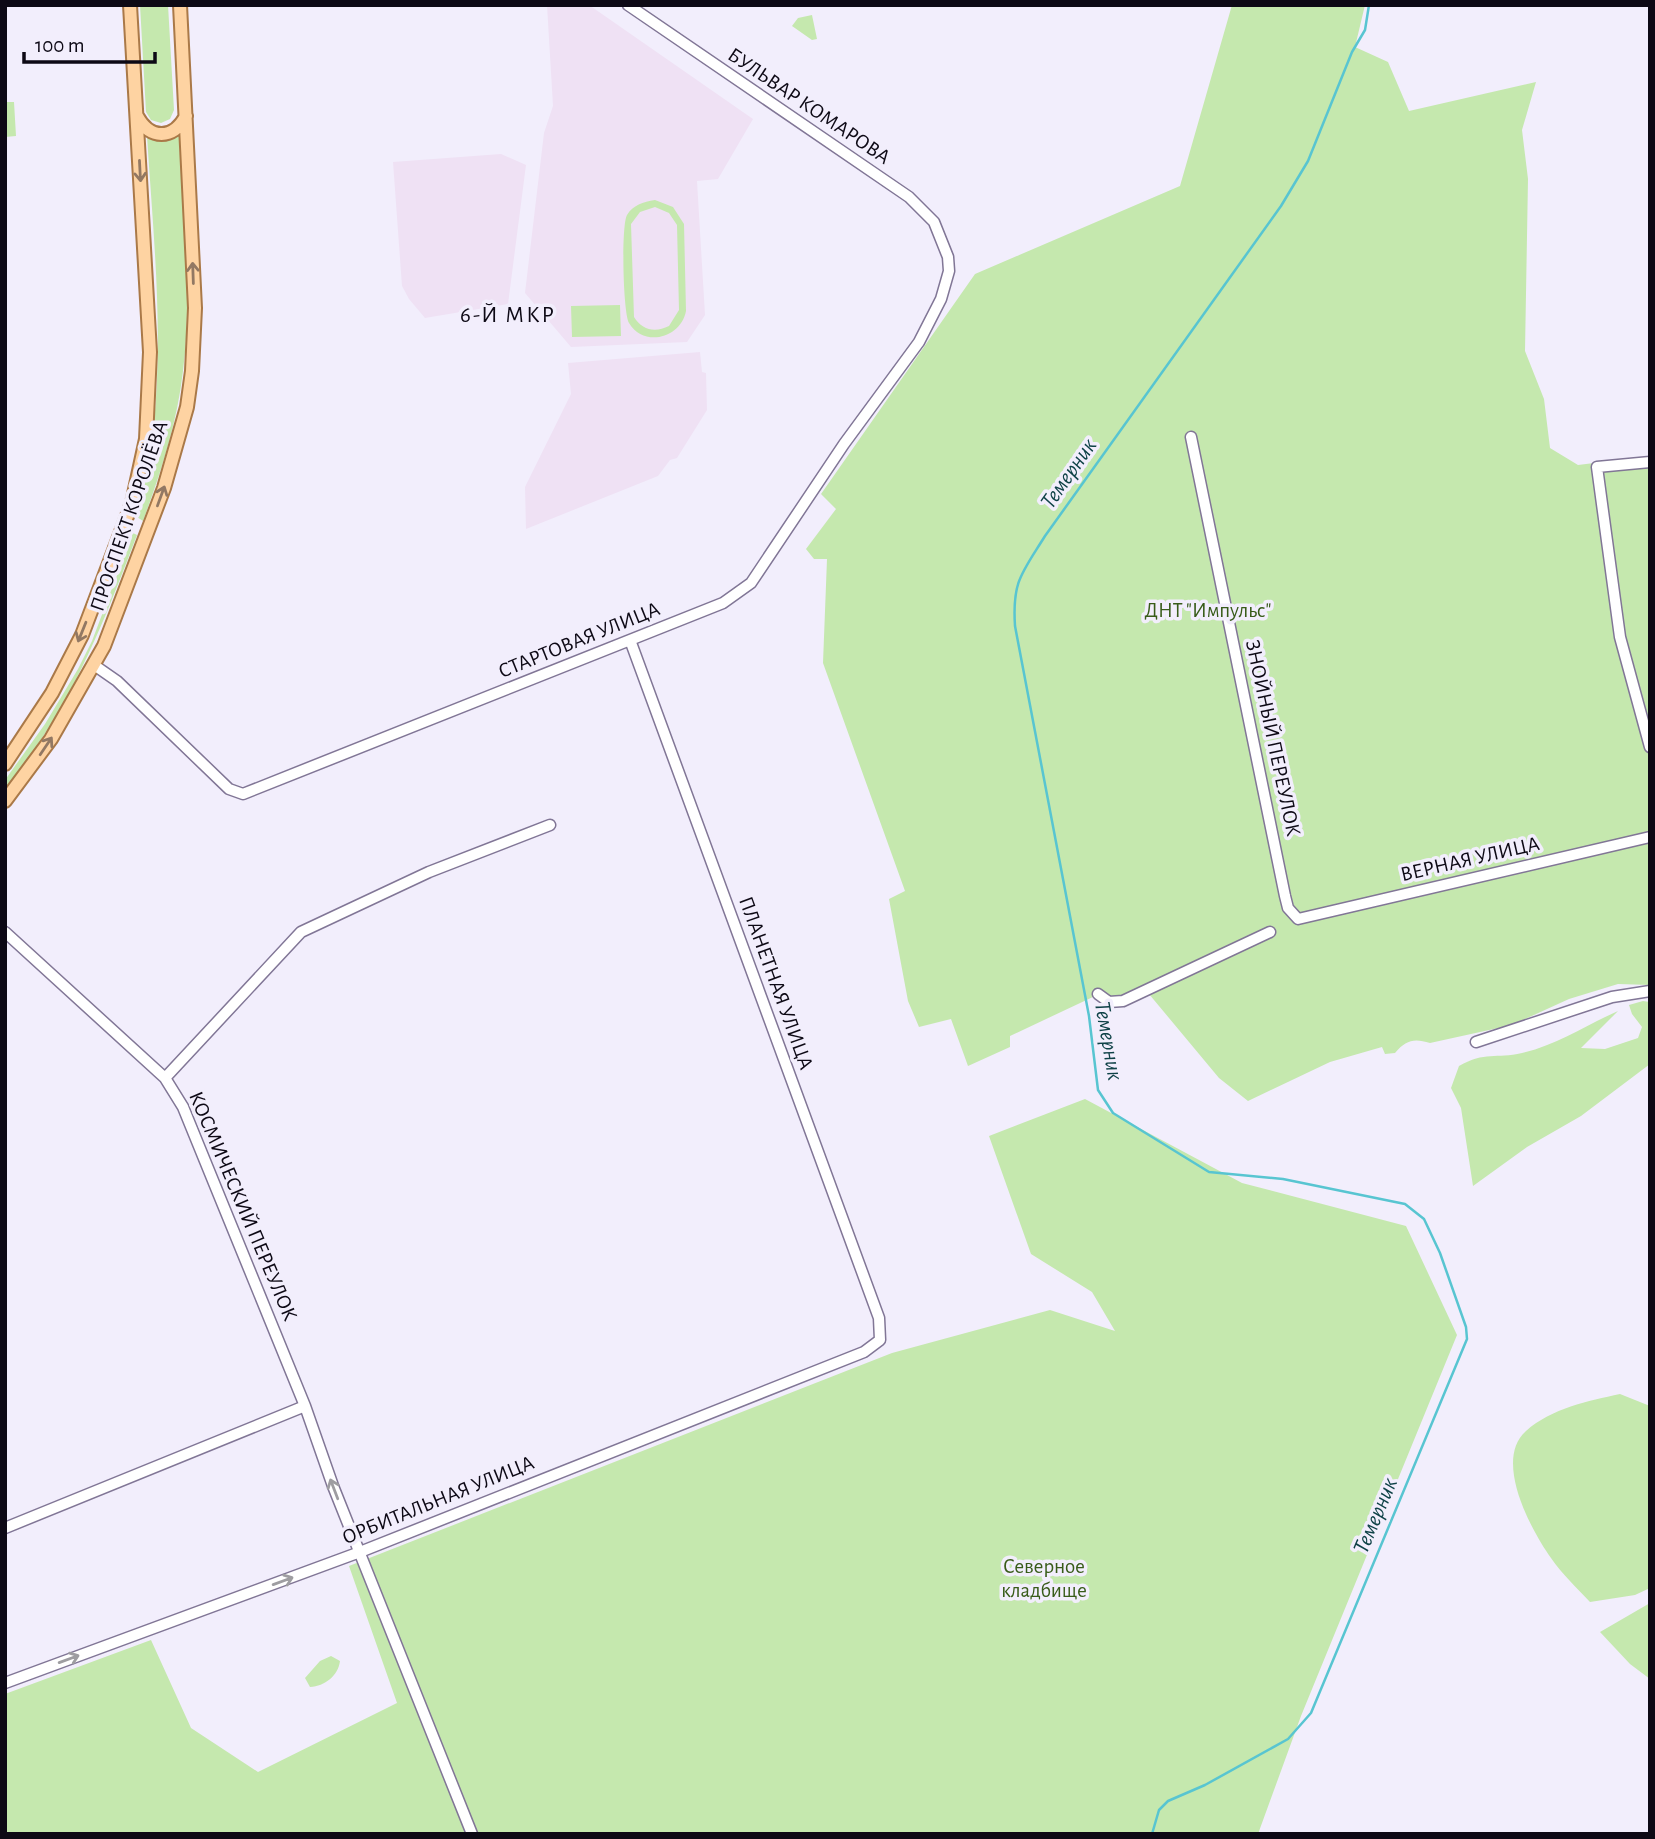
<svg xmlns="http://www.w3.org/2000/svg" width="1655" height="1839" font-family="'Alegreya Sans',sans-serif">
<rect width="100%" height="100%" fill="#f2eefc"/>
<path fill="#efe1f4" d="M547 5H589L753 119 718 179 697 181 705 315 687 342 571 347 525 293 544 133 553 106Z
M501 154 526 165 508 304 425 318 409 299 402 286 393 162Z
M700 352 702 372 706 373 707 410 677 458 670 460 658 476 526 529 525 487 571 394 568 363Z"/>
<path fill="#c5e8ae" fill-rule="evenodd" d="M140 5H168L174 110 170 119 161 123 151 120 146 112Z
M1232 5H1365L1355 47 1388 62 1409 111 1536 82 1522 130 1528 179 1525 351 1544 399 1550 448 1578 465 1650 456V985L1618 984 1569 999 1512 1025 1430 1043C1414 1038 1406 1040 1395 1053L1385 1054 1382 1047 1330 1062 1248 1101 1219 1078 1144 988 1108 1001 1095 996 1010 1036V1047L968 1066 951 1019 919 1027 908 1001 889 899 905 891 823 663 827 559H814L806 549 836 509 821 494 975 274 1180 186Z
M812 15 817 39 812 40 792 26 798 18Z
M5 102H14L16 136 5 137Z
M179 135C182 212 193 294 183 371 177 423 161 472 143 521L137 517C171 392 155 263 147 136L160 141Z
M655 200 673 207 684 224 686 311C681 338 644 348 629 323 623 312 621 226 627 215 633 205 643 202 655 200ZM655 207 669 213 677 225 679 310 669 326C655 333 642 330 634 317L631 224 640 212Z
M620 305 621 336 572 337 571 306Z
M133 533 137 535C101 630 70 709 5 789V780L45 724 78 669 92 641Z
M1643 1001 1650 1002V1064L1581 1116 1527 1147 1473 1186 1461 1108 1451 1088 1459 1066C1485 1051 1496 1059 1522 1053 1557 1045 1586 1025 1618 1011L1581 1048 1605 1049 1638 1038 1642 1027 1632 1014 1629 1005Z
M1085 1099 1242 1183 1406 1226 1457 1335 1301 1716 1258 1834H5V1694L151 1640 191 1728 258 1772 397 1703 349 1566 892 1353 1050 1310 1115 1331 1092 1292 1031 1254 989 1136Z
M1620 1394 1650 1406V1588L1635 1595 1590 1602C1577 1588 1562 1574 1551 1558 1531 1530 1493 1460 1526 1431 1552 1408 1588 1401 1620 1394Z
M1650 1603V1679L1630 1664 1600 1632Z
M331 1656 340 1661C338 1676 325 1686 310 1687L305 1678 320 1661Z"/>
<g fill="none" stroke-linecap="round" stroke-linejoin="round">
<path stroke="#58c5d1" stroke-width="2.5" d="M1152 1834 1159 1810 1168 1801 1205 1785 1288 1739 1311 1713 1467 1339 1466 1327 1440 1253 1424 1219 1405 1204 1283 1179 1209 1172 1113 1113 1098 1090 1089 1016 1015 626C1012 581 1022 573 1045 536L1281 206 1308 161 1352 52 1365 30 1369 5"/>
<g stroke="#817696" stroke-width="13">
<path id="minor" d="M1191 437 1285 896 1288 908 1298 919 1650 837
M1650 462 1597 467 1620 637 1650 747
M94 665 117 681 229 789 243 794 723 603 751 583 844 444 919 342 941 299 949 271 948 257 934 222 909 197 628 5
M5 932 165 1078 183 1107 305 1406 333 1486 472 1834
M1098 994 1109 1002 1123 1001 1270 932
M1476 1042 1612 997 1650 991
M165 1078 301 932 429 872 550 825
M5 1528 305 1406
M5 1683 360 1552 864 1352 880 1340 879 1318 630 640"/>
</g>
<g stroke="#aa7948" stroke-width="16">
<path id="major" d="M137 116C150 140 173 140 186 116
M5 764 52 693 82 635 132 503 146 439 150 352 130 5
M5 801 51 739 104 646 164 488 187 407 192 371 195 308 180 5"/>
</g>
<use href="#minor" stroke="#fff" stroke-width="10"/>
<use href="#major" stroke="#fed3a2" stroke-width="12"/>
</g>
<defs><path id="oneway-shaft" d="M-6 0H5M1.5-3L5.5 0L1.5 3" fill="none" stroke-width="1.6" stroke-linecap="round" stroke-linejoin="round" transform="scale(1.75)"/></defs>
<g stroke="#927863">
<use href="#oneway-shaft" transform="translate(140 171) rotate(87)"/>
<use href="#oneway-shaft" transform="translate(193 273) rotate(-92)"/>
<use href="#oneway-shaft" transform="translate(161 496) rotate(-70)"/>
<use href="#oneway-shaft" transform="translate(82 632) rotate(112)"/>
<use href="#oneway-shaft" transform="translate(46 746) rotate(-56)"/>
</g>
<g stroke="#9e9da1">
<use href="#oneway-shaft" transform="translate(334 1489) rotate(-111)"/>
<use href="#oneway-shaft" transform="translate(283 1581) rotate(-20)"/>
<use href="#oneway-shaft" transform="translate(69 1659) rotate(-20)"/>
</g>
<g text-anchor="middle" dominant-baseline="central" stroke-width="7" stroke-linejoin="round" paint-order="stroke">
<g font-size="21" fill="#0d0915" stroke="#f2eefc">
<text transform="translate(809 106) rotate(34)">БУЛЬВАР КОМАРОВА</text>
<text transform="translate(129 516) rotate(-71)">ПРОСПЕКТ КОРОЛЁВА</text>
<text transform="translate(579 640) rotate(-22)">СТАРТОВАЯ УЛИЦА</text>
<text transform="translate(1273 738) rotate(78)">ЗНОЙНЫЙ ПЕРЕУЛОК</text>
<text transform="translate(1470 859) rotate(-13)">ВЕРНАЯ УЛИЦА</text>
<text transform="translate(776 983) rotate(70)">ПЛАНЕТНАЯ УЛИЦА</text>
<text transform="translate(243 1206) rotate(67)">КОСМИЧЕСКИЙ ПЕРЕУЛОК</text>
<text transform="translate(438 1500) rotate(-22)">ОРБИТАЛЬНАЯ УЛИЦА</text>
</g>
<g font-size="21" fill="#385c19" stroke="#f2eefc">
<text x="1208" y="610">ДНТ "Импульс"</text>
<text x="1044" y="1566">Северное<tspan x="1044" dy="24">кладбище</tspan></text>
</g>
<g font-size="23" letter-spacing="2" fill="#0d0915" stroke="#f2eefc">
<text x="508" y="315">6-Й МКР</text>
</g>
<g font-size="23" font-style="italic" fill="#0f4247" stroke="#f2eefc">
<text transform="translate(1069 474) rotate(-55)">Темерник</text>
<text transform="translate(1108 1041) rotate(80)">Темерник</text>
<text transform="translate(1376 1516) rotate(-67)">Темерник</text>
</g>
</g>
<rect width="1655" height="1839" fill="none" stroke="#0d0915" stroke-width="14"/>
<path d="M24 52v10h131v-10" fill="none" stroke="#0d0915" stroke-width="3.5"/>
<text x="35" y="52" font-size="21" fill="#0d0915" stroke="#f2eefc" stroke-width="5" paint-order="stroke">100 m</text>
</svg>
